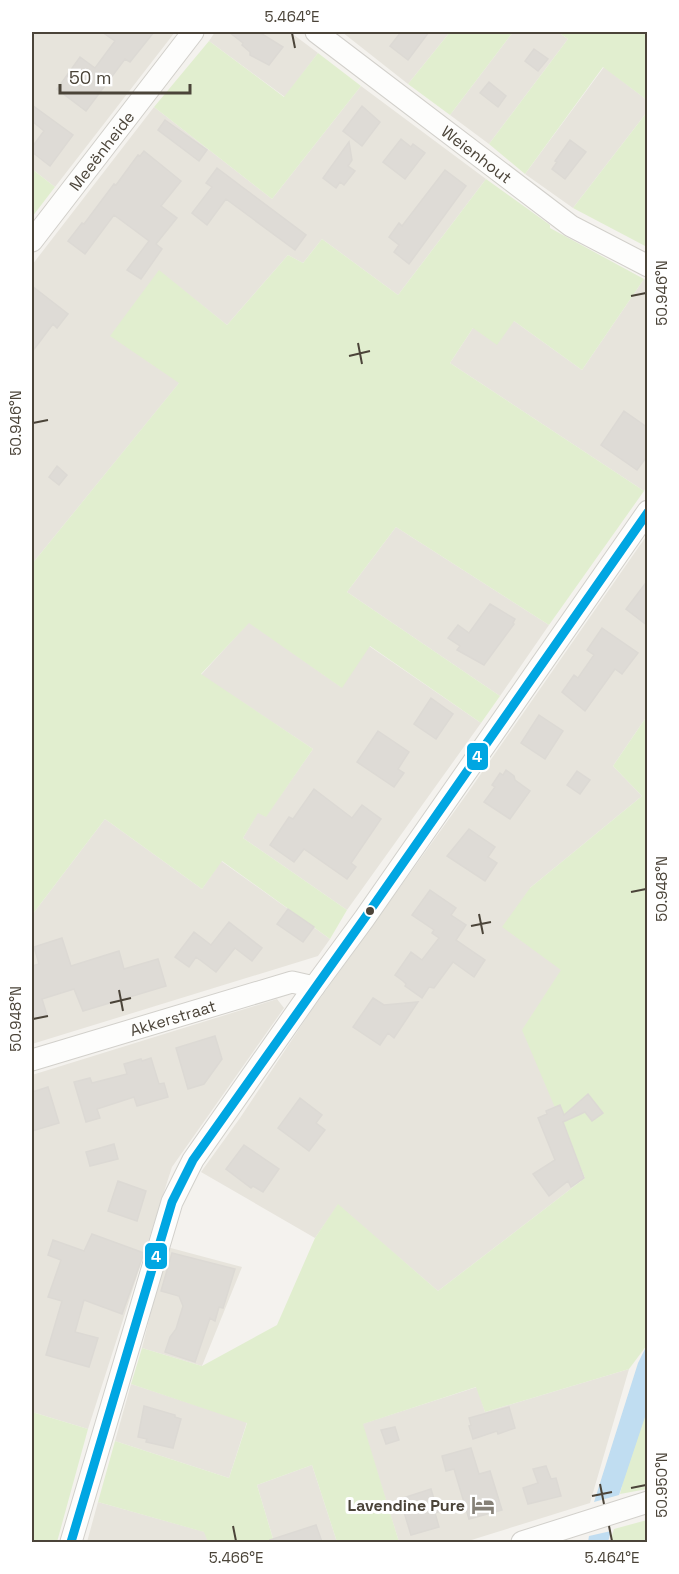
<svg xmlns="http://www.w3.org/2000/svg" width="679" height="1574" font-family="'Space Grotesk',sans-serif">
<rect width="100%" height="100%" fill="#f4f2ee"/>
<path fill="#e7e4dc" d="M32 32H175L55 187 32 169Z
M215 32H290L318 53 285 97 209 41Z
M342 32H450L408 84Z
M513 32H558L568 39 489 144 450 115Z
M604 67 647 100V112L573 208 525 174Z
M361 86 486 179 398 295 322 239 303 263 288 255 227 325 159 271 180 382 32 564V265L154 107 272 199Z
M644 279 647 281V485L644 491 450 363 473 328 514 321 582 370Z
M396 527 549 625 500 696 347 592Z
M647 535V716L613 766 642 796 530 888 562 970 577 1160 585 1178 438 1291 338 1205 315 1238 201 1172 240 1118 311 1011 469 791Z
M249 622 341 687 369 646 481 723 347 910 243 838 258 812 266 816 313 749 201 675Z
M105 819 202 889 221 861 330 939 318 956 32 1044V915Z
M277 999 284 1008 172 1167 88 1429 32 1412V1075Z
M167 1247 242 1267 202 1366 142 1348Z
M629 1369 590 1503 465 1542H399L362 1424 477 1387 485 1412Z
M131 1384 247 1422 229 1478 115 1441Z
M312 1465 337 1542H274L257 1485Z
M98 1502 205 1532 208 1542H87Z"/>
<path fill="#e1eecf" d="M450 32H513L450 115 408 84Z
M558 32H647V100L603 67 525 174 489 144 568 39Z
M209 41 284 97 318 53 361 86 272 199 154 107Z
M647 112V247L573 208Z
M32 169 55 187 32 217Z
M486 179 550 225V228L644 279 582 370 514 321 497 345 473 328 450 363 644 491 549 625 396 527 347 592 500 696 481 723 370 646 342 688 249 623 201 674 313 749 266 817 258 813 243 838 347 910 330 939 222 861 202 889 105 819 32 915V564L179 383 110 336 159 270 227 325 288 255 303 263 322 239 398 295Z
M647 716V1345L629 1369 485 1412 476 1387 363 1424 399 1542H337L312 1465 257 1485 274 1542H208L204 1532 98 1502 115 1441 229 1478 247 1423 131 1384 142 1348 202 1366 277 1325 315 1238 338 1204 438 1291 585 1178 522 1030 561 970 502 927 530 888 642 796 613 766Z
M647 1387V1489L620 1494 643 1397Z
M32 1412 88 1429 57 1542H32Z
M647 1520V1542H610L614 1529Z"/>
<path fill="#c0ddf1" d="M647 1345V1411L619 1495 594 1502 638 1363Z
M611 1531 608 1542H588L589 1536Z"/>
<path fill="#dedbd6" stroke="#dcd9d4" stroke-width="1.5" d="M102 32H154L130 62 125 59 86 111 57 89 80 57 95 68 115 41Z
M229 32H259L283 47 269 65 250 55V52L242 45 243 43Z
M401 32H429L408 60 390 46Z
M534 49 548 59 538 71 525 61Z
M489 82 506 96 498 107 480 93Z
M32 105 73 135 50 166 32 152V147L44 131 32 121Z
M362 106 380 122 362 146 343 131Z
M165 120 207 150 199 161 158 130Z
M401 139 411 147 413 144 425 153 405 179 383 162Z
M570 140 586 152 565 179 552 169 557 162 555 161Z
M349 142 352 160 348 166 355 171 344 185 340 182 336 188 323 178Z
M144 151 181 181 161 206 177 218 156 244 162 249 141 279 127 270 149 241 114 215 85 254 68 241 82 223 84 224 114 184 116 185 138 155 140 156Z
M217 168 306 235 295 250 226 199 207 225 192 213 212 187 206 183Z
M445 170 466 186 409 264 394 252 399 245 389 237 399 223 402 226Z
M32 286 68 314 57 328 53 324 32 352Z
M624 411 648 428V455L637 470 601 445Z
M57 466 67 475 59 485 49 477Z
M648 580V626L626 609Z
M490 604 515 619 513 623 514 624 484 665 457 650 460 646 448 638 458 625 469 633Z
M602 628 638 653 622 674 615 669 585 711 562 692 574 675 578 678 594 655 587 650Z
M431 698 453 714 436 739 414 724Z
M539 715 563 731 545 759 521 743Z
M378 731 409 752 398 769 404 773 394 787 357 762Z
M506 770 514 776 515 780 530 791 510 819 484 802 495 787 492 785 500 773 503 775Z
M577 771 590 780 580 794 567 785Z
M314 789 352 818 362 805 381 819 351 863 356 867 347 879 304 849 294 862 270 845 289 817 293 819Z
M469 829 495 847 488 857 497 863 485 881 447 856Z
M430 890 456 908 451 915 466 925 456 940 485 960 474 977 453 962 434 988 429 987 422 998 405 986 406 984 403 981 395 975 411 952 422 960 439 938 432 933 434 930 412 915Z
M288 909 314 927 303 942 277 924Z
M229 922 262 948 252 961 235 948 216 972 196 957 189 967 175 957 194 932 211 945Z
M62 938 71 966 119 951 124 969 158 959 166 986 83 1011 74 989 42 999 47 1015 32 1020V966L39 964 34 947Z
M373 998 384 1005 418 1002 394 1038 388 1033 380 1045 353 1027Z
M215 1036 222 1059 204 1084 188 1089 176 1048Z
M151 1058 159 1084 164 1083 168 1097 137 1106 134 1097 97 1109 100 1118 86 1122 74 1082 90 1078 92 1083 127 1074 124 1064 141 1059 142 1061Z
M48 1087 59 1123 32 1131V1092Z
M588 1094 603 1113 592 1121 585 1112 563 1122 584 1178 571 1187 568 1181 549 1196 533 1174 555 1160 538 1118 547 1114 546 1111 560 1105 564 1115Z
M300 1098 322 1115 316 1123 325 1130 309 1151 278 1128Z
M114 1144 118 1159 90 1166 86 1152Z
M244 1145 279 1169 263 1192 253 1186 251 1188 226 1169Z
M118 1181 146 1191 137 1221 108 1211Z
M92 1234 144 1253 122 1314 84 1300 75 1332 98 1338 89 1367 46 1355 62 1301 48 1297 61 1260 48 1255 53 1240 84 1251Z
M172 1253 235 1269 223 1308 219 1307 215 1321 210 1318 195 1362 165 1352 170 1337 176 1329 183 1306 179 1296 161 1291Z
M144 1406 175 1415V1417L181 1419 173 1448 146 1442 147 1439 138 1437Z
M509 1407 515 1428 498 1434 497 1431 473 1439 469 1426 471 1425 469 1418Z
M395 1427 399 1440 386 1444 381 1430Z
M471 1448 479 1474 490 1471 502 1510 469 1519 454 1469 446 1471 442 1456Z
M546 1466 551 1479 556 1478 561 1496 528 1504 523 1488 538 1483 533 1469Z
M431 1489 438 1512 435 1513 439 1527 411 1535 400 1499Z
M316 1525 322 1542H271L270 1540Z"/>
<g fill="none" stroke-linecap="round" stroke-linejoin="round">
<g stroke="#d2d0cb" stroke-width="23">
<g id="minor">
<path id="s1" d="M316 32 571 226 648 266"/>
<path id="s2" d="M32 241 193 32"/>
<path id="s3" d="M32 1060 292 982 314 987"/>
<path d="M71 1542 172 1202 193 1160 314 987 364 919 648 511"/>
<path d="M522 1542 648 1502"/>
</g>
</g>
<use href="#minor" stroke="#fdfdfc" stroke-width="21"/>
<g stroke="#fff" stroke-width="14">
<path id="bus-1" d="M71 1542 172 1202 193 1160 364 919 648 512"/>
</g>
<use href="#bus-1" stroke="#00a6e2" stroke-width="9"/>
</g>
<path fill="none" stroke="#4b4439" stroke-width="2" d="M292 33 295 48M631 296 646 293M358 343 362 364M349 356 370 351M33 423 48 420M631 892 646 889M479 914 483 934M471 926 491 922M119 990 123 1011M110 1003 131 998M33 1019 48 1016M600 1484 604 1504M631 1488 646 1485M592 1496 612 1492M233 1526 236 1541M609 1526 612 1541"/>
<defs>
<g id="hotel-bare" transform="scale(1.8)"><path d="M-6-4.5h1.5V1H6V5H4.5V3h-9V5H-6ZM-4 0a1.8 1.8 0 1 1 3.6 0ZM.5 0V-2.5h3Q6-2.5 6 0Z" fill="#868178" stroke="#fff" stroke-width="2.5" paint-order="stroke"/></g>
</defs>
<g fill-rule="evenodd">
<use href="#hotel-bare" x="483" y="1505"/>
</g>
<circle fill="#4b4439" stroke="#fff" stroke-width="2" cx="370" cy="911" r="5"/>
<g text-anchor="middle" dominant-baseline="central" stroke-width="6" stroke-linejoin="round" paint-order="stroke">
<g font-size="16" fill="#4b4439" stroke="#fff">
<text stroke="none"><textPath href="#s2" startOffset="114">Meeënheide</textPath></text>
<text stroke="none"><textPath href="#s1" startOffset="202">Weienhout</textPath></text>
<text stroke="none"><textPath href="#s3" startOffset="147">Akkerstraat</textPath></text>
</g>
<g font-size="16" font-weight="bold" fill="#4b4439" stroke="#fff" text-anchor="end">
<text x="465" y="1505">Lavendine Pure</text>
</g>
</g>
<g stroke="#fff" stroke-width="2">
<rect x="466" y="742" width="23" height="29" rx="6" fill="#00a6e2"/>
<rect x="144" y="1242" width="24" height="28" rx="6" fill="#00a6e2"/>
</g>
<g font-size="16" text-anchor="middle" font-weight="bold" fill="#fff">
<text x="477" y="762">4</text>
<text x="156" y="1262">4</text>
</g>
<rect width="679" height="1574" fill="none" stroke="#ffffff" stroke-width="66"/>
<path d="M60 84v9h130v-9" fill="none" stroke="#4b4439" stroke-width="3"/>
<text x="69" y="84" font-size="18" fill="#4b4439" stroke="#ffffff" stroke-width="4.5" paint-order="stroke">50 m</text>
<rect x="33" y="33" width="613" height="1508" fill="none" stroke="#4b4439" stroke-width="2"/>
<g font-size="15" text-anchor="middle" fill="#4b4439">
<text x="292" y="22">5.464°E</text>
<text transform="translate(662 293) rotate(-90)" y="5">50.946°N</text>
<text transform="translate(16 423) rotate(-90)" y="5">50.946°N</text>
<text transform="translate(662 889) rotate(-90)" y="5">50.948°N</text>
<text transform="translate(16 1019) rotate(-90)" y="5">50.948°N</text>
<text transform="translate(662 1485) rotate(-90)" y="5">50.950°N</text>
<text x="236" y="1563">5.466°E</text>
<text x="612" y="1563">5.464°E</text>
</g>
</svg>
